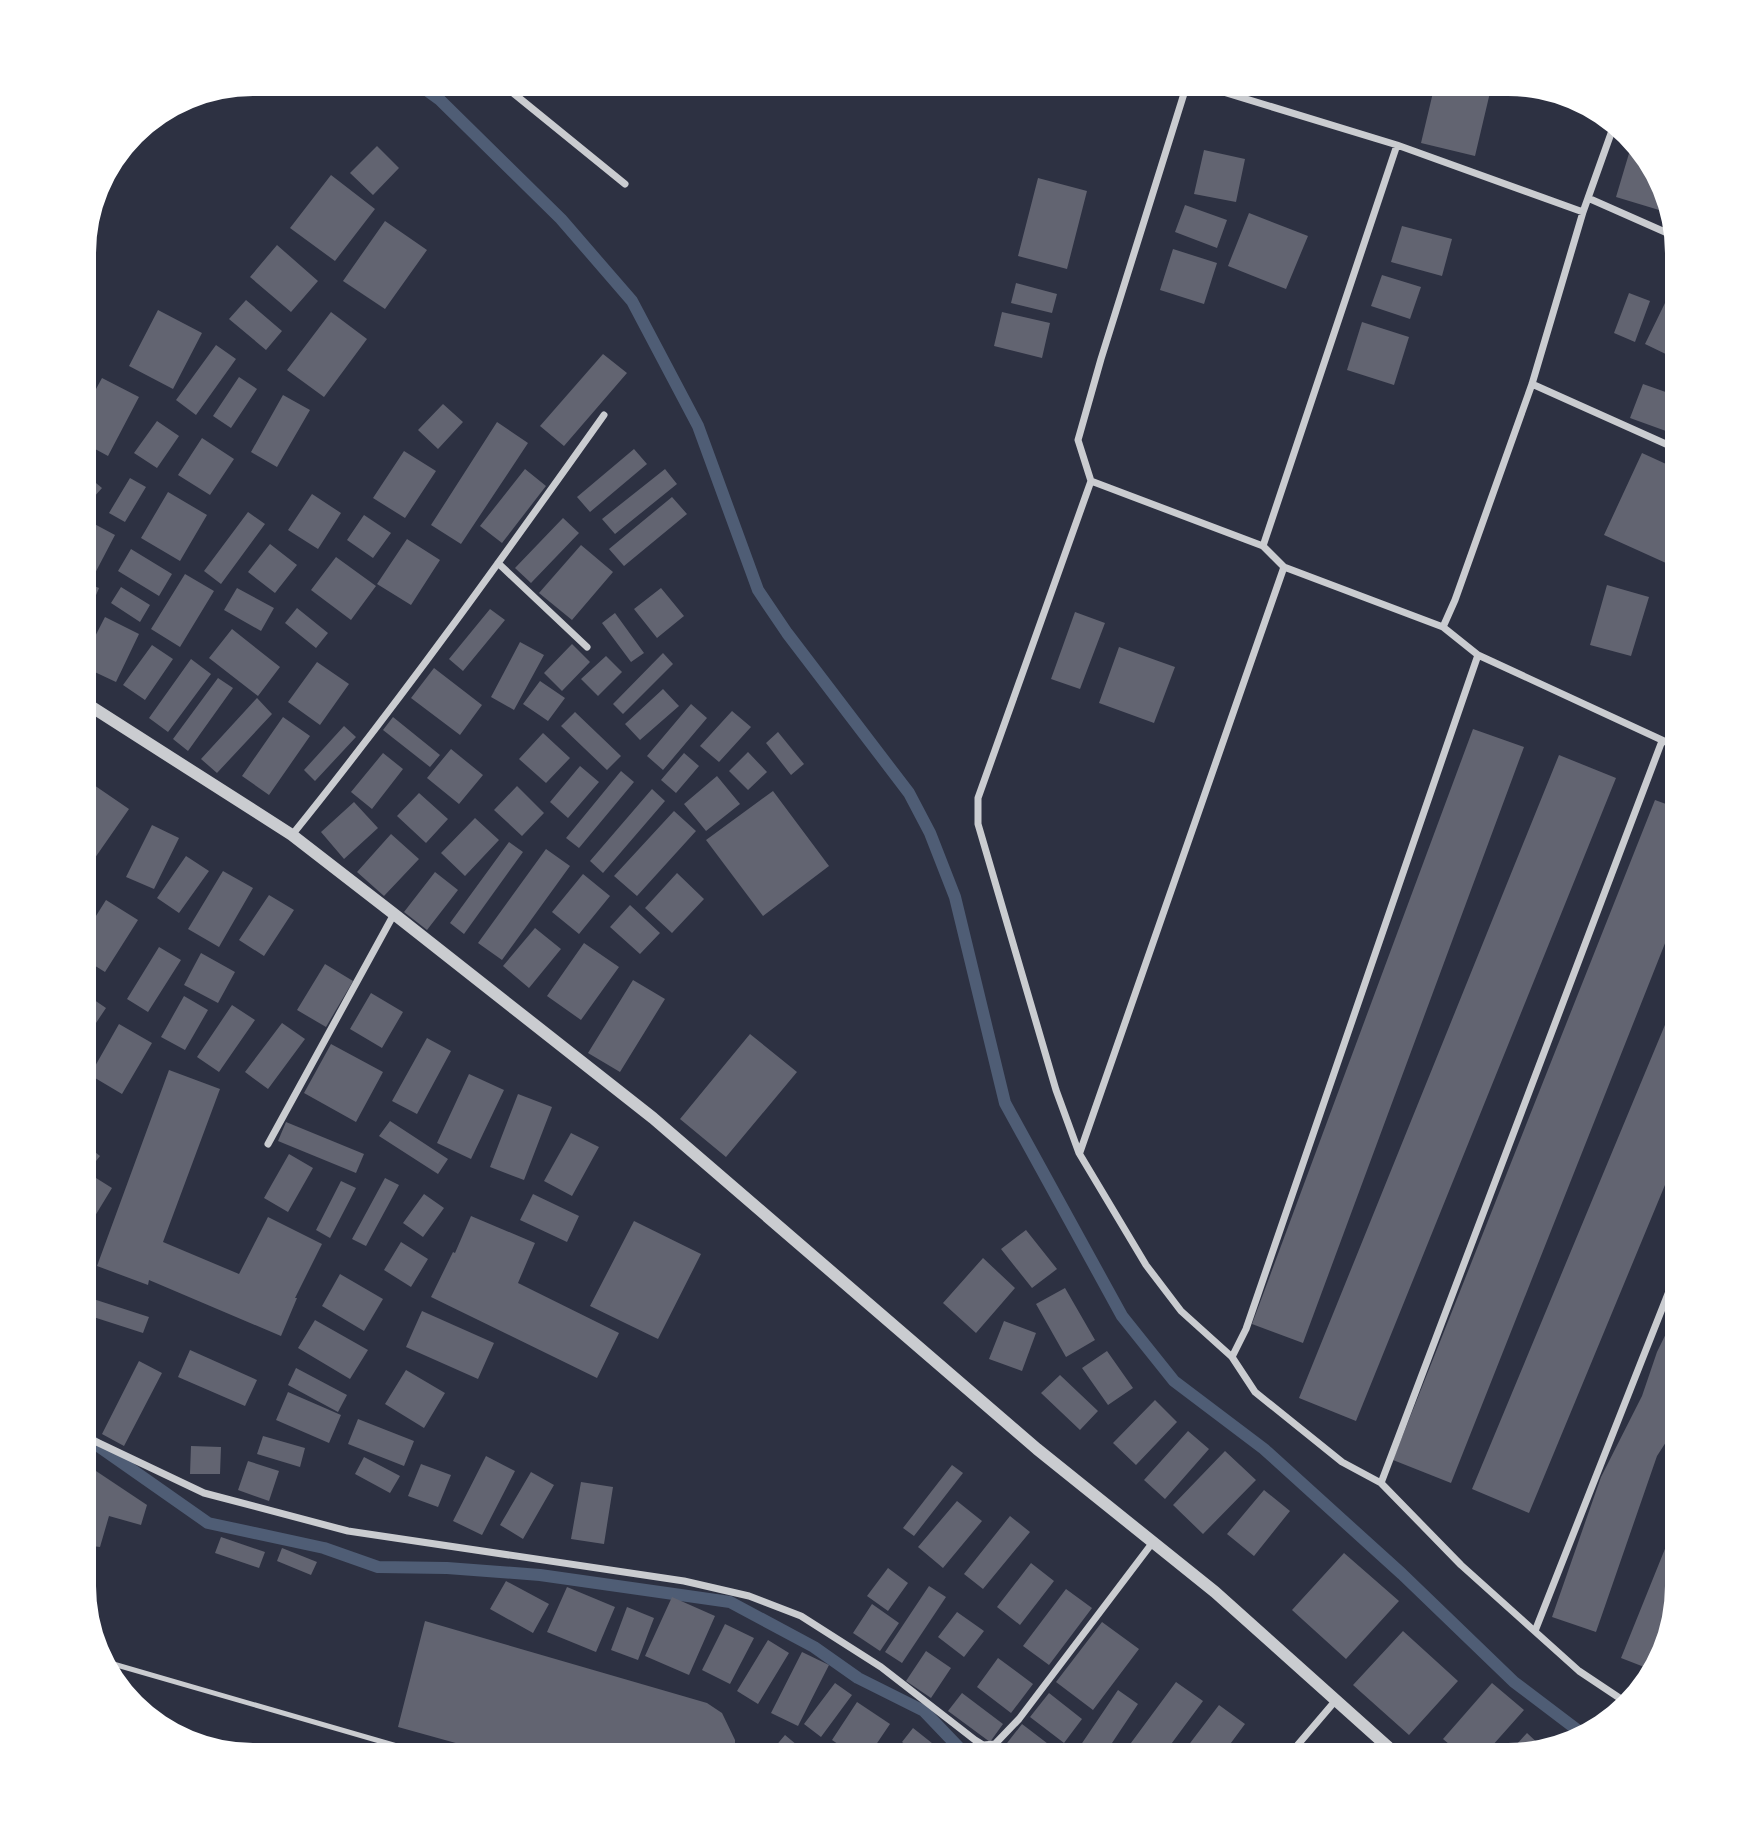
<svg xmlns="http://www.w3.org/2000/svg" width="1761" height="1839" font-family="Jost,sans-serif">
<rect width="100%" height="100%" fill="#2d3142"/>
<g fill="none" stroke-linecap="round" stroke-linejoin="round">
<path stroke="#4f5d75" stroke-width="12" d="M418 84 440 100 561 219 632 301 698 426 758 590 787 633 909 793 930 833 955 897 1005 1103 1122 1316 1174 1381 1264 1449 1402 1574 1514 1682 1584 1735
M84 1441 94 1443 208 1523 324 1548 378 1567 447 1568 540 1575 730 1602 814 1647 858 1678 924 1711 966 1755"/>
</g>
<path fill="#626471" d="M1435 84H1492L1475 156 1421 143Z
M1633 140 1664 189 1669 213 1616 197Z
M377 146 399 168 373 195 350 173Z
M1204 150 1245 159 1236 202 1194 194Z
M331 175 375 209 335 261 290 228Z
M1038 178 1087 191 1067 269 1018 256Z
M1185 205 1227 220 1217 248 1175 232Z
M1249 213 1308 236 1286 289 1228 266Z
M385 221 427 250 385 309 343 281Z
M1402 226 1452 239 1442 276 1391 262Z
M277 245 318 281 291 312 250 277Z
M1173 249 1217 263 1204 304 1160 290Z
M1382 275 1421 287 1410 319 1371 306Z
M1016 283 1057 294 1052 313 1011 303Z
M1629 293 1650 301 1635 342 1614 333Z
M246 300 282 331 266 350 229 319Z
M1665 303 1677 309 1676 359 1645 344Z
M158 310 202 333 173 389 129 366Z
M331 312 367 339 324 397 287 370Z
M1002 312 1050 323 1042 358 994 346Z
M1362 322 1409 337 1394 385 1347 370Z
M216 345 236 359 196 415 176 400Z
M603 354 627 373 564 446 540 426Z
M239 377 257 389 231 428 213 416Z
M102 378 139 397 108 456 84 443V411Z
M1643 384 1677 396V435L1630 418Z
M283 395 310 410 277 467 251 452Z
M443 404 463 422 438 449 418 430Z
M157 421 179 436 157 468 134 453Z
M497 422 528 443 461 544 431 525Z
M202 438 234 459 210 495 178 475Z
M634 449 647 464 590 512 577 497Z
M404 451 436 471 405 518 373 498Z
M1642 453 1677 469V568L1604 535Z
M525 469 546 486 502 543 480 526Z
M665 469 677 484 615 534 602 519Z
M84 473 102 488 84 508Z
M130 478 146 487 125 522 109 513Z
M168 492 207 515 180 561 141 538Z
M312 494 341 513 318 549 288 530Z
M672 497 687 514 624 566 609 549Z
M248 512 265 524 221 584 204 571Z
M364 515 391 533 373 558 347 540Z
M563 518 579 533 531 583 515 568Z
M85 519 115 535 92 579 84 575Z
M407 539 440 560 411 605 377 584Z
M270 544 297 565 275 593 248 572Z
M581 545 613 572 572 620 539 593Z
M131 549 172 574 159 596 118 571Z
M336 557 376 586 351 620 311 590Z
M185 574 214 591 180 647 151 629Z
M84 582 99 588 84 624Z
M1607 585 1649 597 1631 656 1590 645Z
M121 587 150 605 140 622 111 603Z
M237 588 274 608 261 631 224 610Z
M661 588 684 616 657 638 634 609Z
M297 608 328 633 316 648 285 623Z
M490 609 505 620 463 671 449 659Z
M1075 612 1105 623 1080 689 1051 679Z
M615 613 644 653 631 662 602 623Z
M105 617 139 634 116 682 84 667V658Z
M232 629 280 667 258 696 209 658Z
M520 642 544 655 514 710 491 697Z
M572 644 590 662 562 691 544 673Z
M152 645 173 659 145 700 123 685Z
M1119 647 1175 667 1154 723 1099 703Z
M663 653 673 664 623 714 613 704Z
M606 656 622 672 598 696 581 679Z
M191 659 211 674 168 732 149 718Z
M317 662 349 684 320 725 288 702Z
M434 668 482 705 460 735 411 698Z
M218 678 233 688 188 751 173 739Z
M540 681 565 698 548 721 523 704Z
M663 689 679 706 640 740 625 724Z
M257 698 272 714 217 773 201 759Z
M691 704 707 718 663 770 647 756Z
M732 711 751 727 719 762 700 746Z
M575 712 621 756 607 770 561 726Z
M283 717 310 736 269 795 242 776Z
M393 717 440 755 430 767 383 730Z
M344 726 356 737 315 781 304 770Z
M1473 729 1524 747 1303 1343 1252 1324Z
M778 732 804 764 791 775 766 743Z
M543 733 570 758 546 783 519 759Z
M451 749 483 775 459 804 427 778Z
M748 752 767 772 748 790 729 771Z
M383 753 403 769 372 809 351 792Z
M684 753 699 766 676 793 661 780Z
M1559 755 1616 778 1356 1421 1299 1398Z
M580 766 599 782 568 818 550 802Z
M621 771 634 782 579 848 566 838Z
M717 776 740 804 706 831 684 804Z
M91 783 129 809 90 865 84 861V792Z
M517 786 544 813 522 836 494 810Z
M652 789 665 801 603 873 590 861Z
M773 791 829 866 763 916 706 840Z
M419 793 448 819 426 843 397 816Z
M1655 800 1677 808V913L1451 1483 1393 1460Z
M354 802 378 828 344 859 321 832Z
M674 811 696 831 637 896 614 876Z
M475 818 499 840 465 876 441 853Z
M152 825 179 838 154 889 126 877Z
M391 834 419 859 384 896 357 872Z
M509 842 523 852 464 934 450 923Z
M546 849 570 866 502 960 478 943Z
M186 856 209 871 179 913 157 898Z
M223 871 253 888 219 947 188 929Z
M435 872 458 890 427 930 404 912Z
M677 873 704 899 672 933 645 908Z
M583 874 610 896 579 934 552 912Z
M269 895 294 910 264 956 239 940Z
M106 900 138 920 105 972 84 959V935Z
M630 905 660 933 640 954 610 927Z
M535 928 561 949 529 988 503 966Z
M584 943 619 967 581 1020 547 996Z
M159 947 181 960 148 1012 127 999Z
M201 953 235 972 218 1003 184 985Z
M325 964 353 981 326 1027 297 1010Z
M633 980 665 999 620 1072 588 1053Z
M84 993 106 1008 84 1041Z
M371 993 403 1012 382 1048 350 1029Z
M184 996 208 1010 185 1050 161 1037Z
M1677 996V1156L1529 1513 1472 1489Z
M232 1005 255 1020 219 1072 197 1057Z
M282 1023 305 1039 268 1089 245 1072Z
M119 1024 152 1043 122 1094 90 1075Z
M750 1034 797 1072 726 1157 680 1119Z
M427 1038 451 1051 417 1114 392 1101Z
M331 1044 383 1072 356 1122 304 1093Z
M169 1070 220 1089 163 1242 239 1274 268 1217 322 1244 295 1298H297L281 1336 149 1280 148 1285 97 1266Z
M469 1074 504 1090 471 1159 437 1143Z
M518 1094 552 1107 524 1180 490 1167Z
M390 1121 448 1159 438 1174 379 1136Z
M286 1122 364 1154 356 1173 278 1141Z
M571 1133 599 1147 572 1196 544 1181Z
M84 1143 100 1156 84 1176Z
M289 1154 313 1168 288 1212 264 1198Z
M96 1178 112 1188 84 1234V1197Z
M385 1178 399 1185 366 1246 352 1239Z
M341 1181 356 1188 330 1238 316 1230Z
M424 1194 444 1208 423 1237 403 1223Z
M533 1194 579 1216 567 1242 520 1220Z
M471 1216 535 1243 518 1283 619 1333 597 1378 431 1297 453 1252 455 1253Z
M634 1221 701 1254 658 1339 590 1306Z
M1026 1230 1057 1269 1032 1288 1001 1249Z
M401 1242 428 1259 411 1287 384 1270Z
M983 1258 1015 1288 976 1333 943 1303Z
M340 1274 383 1299 364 1331 322 1306Z
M1065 1288 1095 1340 1066 1357 1036 1304Z
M87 1297 149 1317 143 1333 84 1314Z
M422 1311 494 1343 478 1379 406 1347Z
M1677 1311V1425L1657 1456 1596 1632 1552 1617 1601 1477 1642 1396 1657 1352Z
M315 1320 368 1350 350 1379 298 1348Z
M1004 1321 1036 1333 1022 1371 989 1359Z
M190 1350 257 1380 245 1406 178 1377Z
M1107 1351 1133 1388 1108 1405 1082 1368Z
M139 1361 162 1373 124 1446 102 1434Z
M296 1368 347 1395 338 1412 288 1385Z
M406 1370 445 1393 424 1428 385 1404Z
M1060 1375 1098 1411 1080 1430 1041 1393Z
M288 1392 341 1415 329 1443 276 1420Z
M1155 1400 1177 1422 1136 1465 1113 1443Z
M358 1419 414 1441 404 1466 348 1444Z
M1188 1431 1209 1449 1165 1499 1144 1480Z
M263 1436 305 1448 300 1467 257 1454Z
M191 1446 221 1447 220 1474H190Z
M1225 1451 1256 1480 1203 1534 1173 1505Z
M486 1456 515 1471 482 1535 453 1521Z
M364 1457 400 1476 390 1493 355 1474Z
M248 1461 279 1471 269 1501 238 1490Z
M84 1463 147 1505 141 1525 109 1516 100 1547 92 1546 85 1570Z
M421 1464 451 1475 438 1507 408 1496Z
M952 1465 963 1473 914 1536 903 1528Z
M531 1472 554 1485 523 1539 500 1525Z
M581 1482 613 1487 604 1544 571 1539Z
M1264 1490 1290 1511 1254 1556 1227 1534Z
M957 1501 982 1521 943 1568 918 1547Z
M1010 1516 1030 1532 983 1589 964 1574Z
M1677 1519V1586L1660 1660 1652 1670 1621 1658Z
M221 1537 265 1552 259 1568 215 1553Z
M282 1548 317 1562 311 1575 277 1561Z
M1344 1553 1399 1601 1346 1659 1292 1610Z
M1031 1563 1054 1581 1020 1625 997 1607Z
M888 1568 908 1583 888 1611 867 1596Z
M506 1581 549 1604 533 1633 490 1609Z
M929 1586 946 1597 902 1663 885 1652Z
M567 1587 615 1607 596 1652 547 1632Z
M1066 1589 1092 1608 1049 1665 1023 1646Z
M672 1597 715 1616 689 1675 645 1656Z
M872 1604 899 1623 880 1651 853 1633Z
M627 1607 654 1618 638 1660 611 1650Z
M957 1612 984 1631 964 1657 938 1637Z
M425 1621 707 1703 722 1713 735 1740V1755H499L398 1727Z
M1102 1622 1139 1649 1093 1710 1056 1682Z
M725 1624 754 1638 730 1684 702 1670Z
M1403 1631 1458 1681 1409 1735 1353 1685Z
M768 1640 789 1653 758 1704 737 1691Z
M926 1651 951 1668 931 1698 906 1681Z
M802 1652 829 1665 798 1726 771 1713Z
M998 1658 1033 1684 1011 1713 977 1687Z
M1176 1682 1203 1701 1163 1755H1139L1128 1747Z
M835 1683 852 1695 821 1737 804 1724Z
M1492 1683 1524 1710 1484 1755H1462L1443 1739Z
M1118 1690 1138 1704 1104 1755H1074Z
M962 1693 1003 1724 990 1742 948 1711Z
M1049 1693 1082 1719 1064 1743 1030 1717Z
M857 1702 890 1724 869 1755H854L832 1740Z
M1219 1705 1245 1724 1222 1755H1181Z
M1022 1724 1056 1750 1052 1755H1003L1000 1752Z
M913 1728 947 1755H919L902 1742Z
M1527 1733 1543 1748 1507 1755Z
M785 1735 809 1755H768Z"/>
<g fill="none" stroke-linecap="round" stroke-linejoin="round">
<path stroke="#caccd0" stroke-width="5" d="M103 1661 428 1755"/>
<path stroke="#caccd0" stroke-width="7" d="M502 84 625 184
M1187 84 1101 359 1078 440 1091 481 978 798V824L1056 1090 1079 1153 1146 1265 1181 1311 1232 1357 1255 1392 1342 1462 1381 1483 1461 1565 1579 1671 1627 1703
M1197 84 1397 145 1583 212
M1588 198 1674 236
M1532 384 1677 449
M1091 481 1263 546 1284 567 1443 627 1478 655 1677 747
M1263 546 1397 145
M498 563 587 647
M1443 627 1455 600 1532 384 1583 212 1614 125
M292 835C401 700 503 557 604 415
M268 1144 394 914
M1080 1152 1284 567
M1232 1357 1246 1329 1478 655
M84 1436 204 1493 348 1531 684 1581 749 1596 801 1616 881 1667 975 1740 983 1745 995 1744 1019 1719 1153 1542
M1381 1483 1662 741
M1535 1631 1677 1271
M1289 1755 1336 1700"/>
<path stroke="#caccd0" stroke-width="12" d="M84 702 292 835 394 914 653 1118 1037 1449 1215 1592 1397 1755"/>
</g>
<path d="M0 0H1761V1839H0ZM253 96H1508A157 157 0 0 1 1665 253V1586A157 157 0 0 1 1508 1743H253A157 157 0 0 1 96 1586V253A157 157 0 0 1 253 96Z" fill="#fff" fill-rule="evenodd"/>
</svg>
